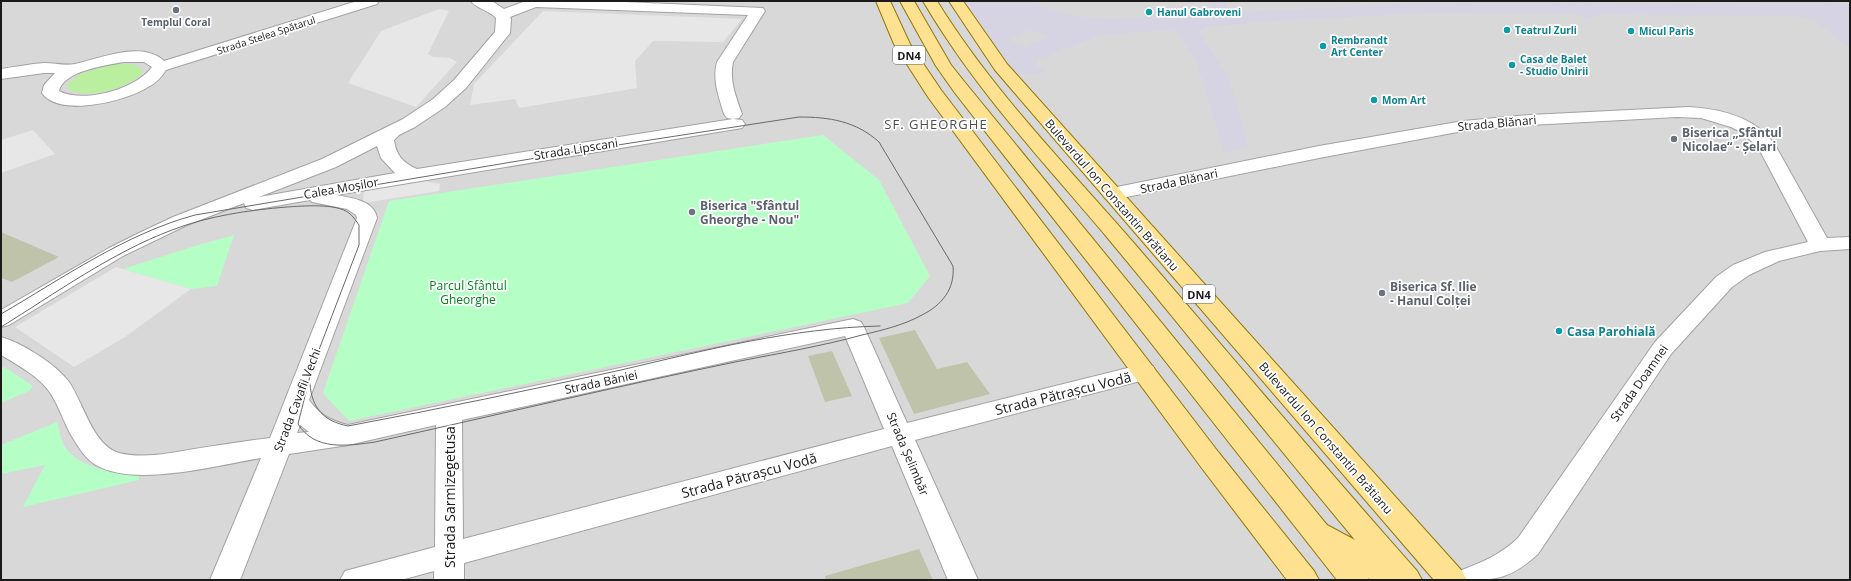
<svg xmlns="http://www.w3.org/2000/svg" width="1851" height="581" font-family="'Open Sans',sans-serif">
<rect width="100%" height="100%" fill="#eeebdf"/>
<path fill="#d9d8d8" d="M1 1H1850V580H1Z"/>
<path fill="#bfc3aa" d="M1 232 59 257 12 282 1 278Z
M915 330 937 369 967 362 990 394 914 414 879 338Z
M832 351 852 396 825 402 808 356Z
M919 549 933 580H826L825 576Z"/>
<path fill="#b9ef9e" d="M113 64H132L142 69V73C129 89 86 100 68 89L67 85 80 74Z"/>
<path fill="#b5ffc6" d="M823 135 879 180 930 276 908 303 349 421 323 393 389 201Z
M234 235 217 286 191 289 123 269 195 246Z
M4 367 33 386 29 391 1 403V368Z
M57 422C59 429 60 437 63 443 73 467 117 474 139 476V480L23 507 45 465 1 474V445Z"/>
<path fill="#e7e7e7" d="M439 9 449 11 428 54 433 57 450 58 457 62 416 107 348 83 381 31Z
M543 11 742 19 723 42 653 41 635 61 637 88 519 108 515 99 470 105 474 84Z
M33 130 55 154 1 173V140Z
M419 180 440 184 439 191 363 203 364 190Z
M116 267 191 289 125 337 74 367 15 327Z"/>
<path fill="#d6d3e3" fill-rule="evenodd" d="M965 1H1029L1072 16 1113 19 1213 15 1215 12 1208 1H1224L1229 10 1239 12 1415 3 1554 1 1566 4 1573 2 1687 4 1817 1 1850 5V48L1814 20 1799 16 1595 15 1592 18H1584L1573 14 1434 13 1299 19 1205 27 1199 32 1228 75 1249 147 1224 152 1202 78 1198 68 1200 67 1178 33 1168 30 1100 35 1068 48 1065 47 1043 60 1038 59 1037 66 1040 67 1045 72 1017 76ZM1031 30 1047 37 1025 47 1008 40Z"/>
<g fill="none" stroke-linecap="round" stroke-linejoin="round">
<g stroke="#a2a2a2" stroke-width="2">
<path id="minor" d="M357 1H379L377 4 166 70C161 78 156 83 148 87 127 101 59 118 42 93L44 85 55 73H44L1 79V69C15 67 30 64 44 63 54 63 65 66 75 64 99 59 142 40 164 61ZM124 62H144L152 67C136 89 84 104 59 91 63 71 107 65 124 62Z
M471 1H492L504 9 526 1H601L763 8 765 11 733 62C729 80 736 97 742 114L739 118 733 119 742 120 745 124 742 128 736 129 336 195C351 198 374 200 377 218L309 400C320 415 331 421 348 425L853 319 861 322 864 327 907 423 1144 364 1153 366 1156 372 1153 378 1144 380 915 440 978 580H948L892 446 464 563V580H434V571L401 580H340L345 571 435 547 436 425 348 445 289 454 240 580H210L261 458C218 465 135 488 96 465 85 459 78 446 71 435 64 422 59 407 51 394 40 377 18 365 1 355V337C22 343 56 364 69 382 83 402 93 446 119 453 143 459 171 453 194 449 220 445 245 441 270 438L357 218 356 215 347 209 312 202 310 200 253 210 246 208 244 203 187 225 123 256 9 325 1 327V310L109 248 137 234 173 217 322 159 403 119 433 99 454 80 495 32 496 18C489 10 475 8 471 1ZM536 7 748 15 717 62C712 80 719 97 724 114L727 118 733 119 417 169C403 163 396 155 394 140L399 135 415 127 445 107 466 88 510 33 511 19 510 17ZM377 146 381 158 395 173 259 197 336 167ZM845 336 884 429 463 539 462 420ZM300 425 309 432 297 433Z
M1689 107C1721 109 1756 117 1775 145L1827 238 1850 237V249L1820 251 1779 261 1749 275 1732 287 1671 354 1538 554C1508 581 1495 580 1454 580L1459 571C1481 563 1500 555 1518 538L1655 342 1716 277 1733 265 1765 252 1808 242 1758 147 1741 132 1731 127 1701 118 1677 117 1530 125 1463 131 1319 158 1112 200 1105 198 1102 194 1105 190 1112 188 1319 146 1463 121 1530 115Z"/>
</g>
<g stroke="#917700" stroke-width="2">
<path id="major" d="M876 1H890L910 44 941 90 1219 453 1314 571 1319 580H1287L1201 467 928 97 894 44Z
M900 1H914L951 65 967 85 1327 525 1355 540C1271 439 1190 337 1106 236 1041 159 974 88 923 1H937C992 90 1065 164 1133 242 1228 352 1321 463 1417 571L1422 580H1371L1368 578 1369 580H1337L955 93 936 66Z
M949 1H963L1007 64 1462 571 1467 580H1434L995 70Z"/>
</g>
<use href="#minor" fill="#fff" fill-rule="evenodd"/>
<use href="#major" fill="#ffe192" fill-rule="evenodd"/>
<path stroke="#696969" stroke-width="1" d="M1 314C63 278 125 234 195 215L566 153 799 117C829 117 856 121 879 142L953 266C955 289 942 305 922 315 904 325 883 330 862 335 822 346 781 353 740 361 618 386 497 415 375 442 347 446 315 451 298 424L312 368 359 245V225C356 221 353 216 349 213 336 203 303 206 287 207 249 210 208 216 172 230 111 253 56 293 1 327
M310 384C312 409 324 421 348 426 439 409 530 390 621 370 706 350 792 328 880 326"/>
</g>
<g fill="#6b7280" stroke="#fff" stroke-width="1.5">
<circle cx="176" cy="10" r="4"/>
<circle cx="1674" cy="139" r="4"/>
<circle cx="692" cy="212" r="4"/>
<circle cx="1382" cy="293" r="4"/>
</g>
<g fill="#0f9aa8" stroke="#fff" stroke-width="1.5">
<circle cx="1149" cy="12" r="4"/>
<circle cx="1507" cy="30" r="4"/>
<circle cx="1631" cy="31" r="4"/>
<circle cx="1323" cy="46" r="4"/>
<circle cx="1512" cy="65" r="4"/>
<circle cx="1374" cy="100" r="4"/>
<circle cx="1559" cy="331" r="4"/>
</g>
<g text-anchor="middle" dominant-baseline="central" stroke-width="3.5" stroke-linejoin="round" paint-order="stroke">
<g font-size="10" font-weight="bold" fill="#0d838f" stroke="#fff" text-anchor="start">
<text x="1157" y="12">Hanul Gabroveni</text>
<text x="1515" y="30">Teatrul Zurli</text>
<text x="1639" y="31">Micul Paris</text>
<text x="1331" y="40">Rembrandt<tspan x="1331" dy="12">Art Center</tspan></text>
<text x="1520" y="59">Casa de Balet<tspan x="1520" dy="12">- Studio Unirii</tspan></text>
<text x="1382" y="100">Mom Art</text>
</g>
<g font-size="10" font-weight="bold" fill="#5b616d" stroke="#fff">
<text x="176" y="22">Templul Coral</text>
</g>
<g font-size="10" fill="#1b1b1b" stroke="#fff">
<text transform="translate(266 35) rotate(-18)">Strada Stelea Spătarul</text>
</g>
<g fill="#fff" stroke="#5f5f5f" stroke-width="1">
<rect x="893" y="46" width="32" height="18" rx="3"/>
<rect x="1183" y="285" width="32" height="18" rx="3"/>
</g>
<g font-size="11" font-weight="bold" fill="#1b1b1b">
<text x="909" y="55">DN4</text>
<text x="1199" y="294">DN4</text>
</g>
<g font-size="12" fill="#1b1b1b" stroke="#fff">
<text transform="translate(1497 123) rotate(-5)">Strada Blănari</text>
<text transform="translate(576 149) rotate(-9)">Strada Lipscani</text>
<text transform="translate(1179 181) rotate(-12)">Strada Blănari</text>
<text transform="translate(341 188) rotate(-10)">Calea Moșilor</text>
<text transform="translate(1112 195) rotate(49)">Bulevardul Ion Constantin Brătianu</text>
<text transform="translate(601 382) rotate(-12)">Strada Băniei</text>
<text transform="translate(1639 383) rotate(-55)">Strada Doamnei</text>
<text transform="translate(297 400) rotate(-69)">Strada Cavafii Vechi</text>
<text transform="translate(1326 438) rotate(49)">Bulevardul Ion Constantin Brătianu</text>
<text transform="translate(908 454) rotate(67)">Strada Șelimbăr</text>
</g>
<g font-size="12" font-weight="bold" fill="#5b616d" stroke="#fff" text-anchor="start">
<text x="1682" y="132">Biserica „Sfântul<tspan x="1682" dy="14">Nicolae“ - Șelari</tspan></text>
<text x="700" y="205">Biserica "Sfântul<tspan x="700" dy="14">Gheorghe - Nou"</tspan></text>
<text x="1390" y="286">Biserica Sf. Ilie<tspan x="1390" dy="14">- Hanul Colței</tspan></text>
</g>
<g font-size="12" fill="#00811f" stroke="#fff">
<text x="468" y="285">Parcul Sfântul<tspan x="468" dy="14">Gheorghe</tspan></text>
</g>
<g font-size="12" font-weight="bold" fill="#0d838f" stroke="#fff" text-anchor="start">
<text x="1567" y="331">Casa Parohială</text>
</g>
<g font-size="13" letter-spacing="1" fill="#4e4e4e" stroke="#fff">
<text x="936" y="124">SF. GHEORGHE</text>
</g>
<g font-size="14" fill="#1b1b1b" stroke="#fff">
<text transform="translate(1063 393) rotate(-14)">Strada Pătrașcu Vodă</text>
<text transform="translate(749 475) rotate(-15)">Strada Pătrașcu Vodă</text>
<text transform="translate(449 497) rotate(-90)">Strada Sarmizegetusa</text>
</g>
</g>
<rect width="1851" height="581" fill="none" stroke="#1b1b1b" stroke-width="4"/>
</svg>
